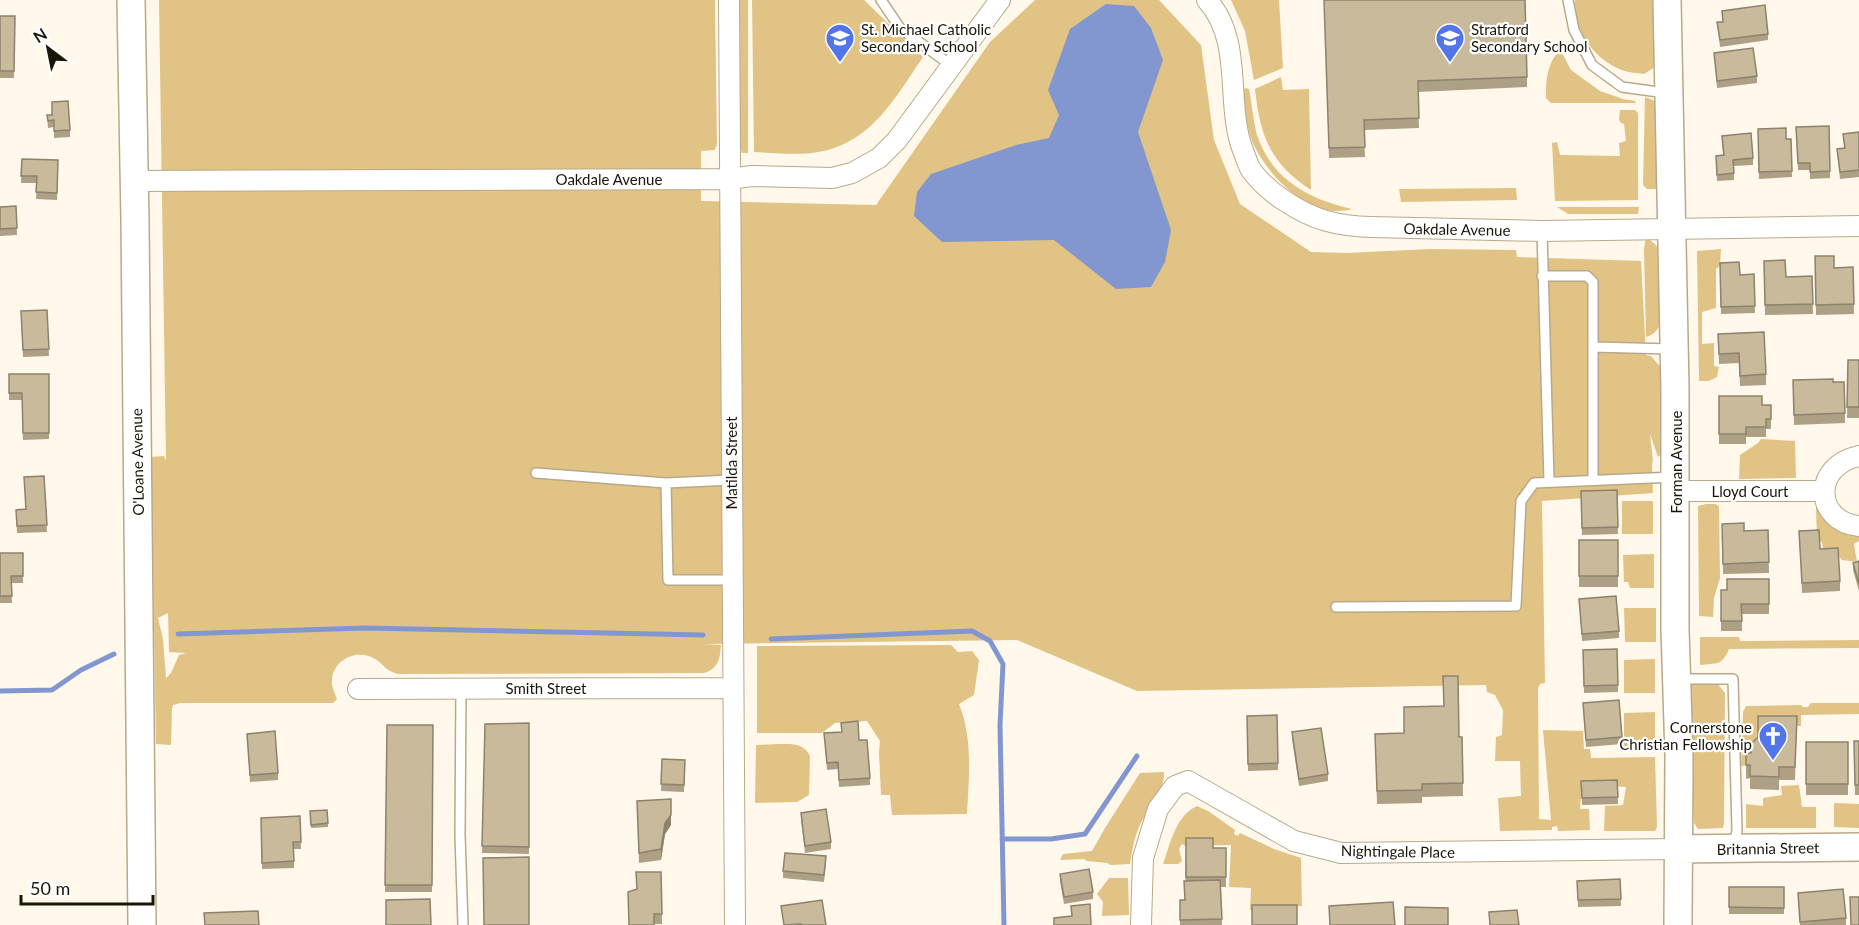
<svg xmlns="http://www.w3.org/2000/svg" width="1859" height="925" font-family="Lato,sans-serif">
<rect width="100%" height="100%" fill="#fff8eb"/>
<path fill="#e1c385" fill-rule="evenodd" d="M159 0H715L717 144 715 150 701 151V201L876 205 990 42 1035 0H1159L1201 45 1214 140 1240 204 1311 252 1347 253 1430 249 1516 250 1517 257 1641 261 1646 355 1651 356 1663 370V452L1658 457 1650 434 1653 461 1652 463 1653 493 1542 501 1545 683 1540 684 1538 688 1539 819 1551 820 1543 730 1583 731 1584 749H1590L1591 758 1655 757 1657 827 1655 831H1604L1605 806 1623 805 1626 787 1582 785 1580 809H1589L1590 830 1558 831 1557 826 1552 827V830L1500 831 1498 798 1521 796 1520 761H1495L1496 737 1502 735 1503 710 1495 695 1487 692 1486 685 1137 691 1017 640 705 644 721 645C720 659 718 669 704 673L398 674C384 670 385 665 375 659 357 648 333 660 332 680 331 686 335 693 337 699L333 703H181L173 705 172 709 171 745 156 744 151 457 164 456 166 461ZM168 613 169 652 186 653 179 655 171 673 166 678 163 639 158 618Z
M738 0H748V153H742L740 146Z
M752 0H864L923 57C897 95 873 140 824 151 802 156 777 153 754 152Z
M1231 0H1279L1283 68 1254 80 1245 31Z
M1575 0H1660L1655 67 1644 74C1636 73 1624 72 1617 68 1591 55 1574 29 1575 0Z
M1560 49 1571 70 1600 91 1623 99 1635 101 1636 103H1551L1546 98C1546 78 1547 65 1560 49Z
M1281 77 1283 90 1309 89 1311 190C1270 163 1260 136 1255 89Z
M1246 88 1249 89C1252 104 1253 120 1257 135 1272 180 1309 199 1352 209 1311 221 1267 176 1252 141 1246 125 1245 107 1242 90Z
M1645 97 1653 100 1660 106 1658 189H1647L1643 185Z
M1620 110H1635L1638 113V200L1555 201 1552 143 1557 142 1560 155 1620 156 1619 143 1626 141 1624 124 1621 123 1619 120Z
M1516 188 1517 200 1401 202 1399 189Z
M1557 207H1639L1638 214H1568Z
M1646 237 1655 244 1659 250C1660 265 1665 310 1661 321 1659 329 1654 335 1646 337L1644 249Z
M1721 249 1720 266 1716 269V308L1702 312V344L1714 343V366L1719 367 1717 377 1709 381H1699L1697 251Z
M1761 439 1795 441 1796 478 1739 479 1740 455 1758 443Z
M1622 501H1653V534H1622Z
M1706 504H1715L1719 506 1720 578 1714 598 1713 617 1699 616 1698 506Z
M1816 507 1859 532V541L1854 544 1857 562 1842 560 1838 555 1824 554 1822 542 1817 540Z
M1654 554V588H1630L1628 582H1624L1623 555Z
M1624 608H1656V642H1625Z
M1700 637H1739L1740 641 1859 640V648L1729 649C1722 666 1717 663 1700 665Z
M951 645 958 652 972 651 979 660 974 695 959 704C973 738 969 777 967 814L892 815 890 795H881L879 752 880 741 867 721 835 723 822 733H757V646Z
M1655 659V693H1624V660Z
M1716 682 1725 693 1724 824 1723 828 1698 829 1694 823 1691 762V685L1693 683Z
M1811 703H1859V714L1801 715V726H1758L1757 750 1750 765 1741 766 1743 712 1746 706 1801 705 1803 707H1808Z
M1655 712V746H1624V713Z
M779 744C792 744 804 743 810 756L809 795 797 802 755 803 756 745Z
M1164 772C1165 793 1147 809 1139 827 1134 839 1132 851 1130 864L1111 865 1107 863 1087 861 1084 859 1060 860 1063 854 1092 851 1105 828 1140 773Z
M1799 785 1802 807H1816V828H1746V804L1763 806V798L1782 795 1781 786Z
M1834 803 1859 804V828L1834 827Z
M1197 806 1208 811 1235 830 1234 834 1238 836 1240 833 1274 849 1301 858 1302 906 1250 910 1251 888 1229 887 1231 845 1185 846 1182 844 1179 849 1182 861 1178 864H1163C1170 844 1176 815 1197 806Z
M1109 878H1128L1129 915 1102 916 1103 902 1097 894Z"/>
<path fill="#8297d0" d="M1106 4 1134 6 1151 28 1163 60 1138 132 1171 230 1165 262 1151 287 1116 289 1054 240 942 242 914 216 917 192 931 174 1016 145 1049 138 1059 115 1048 90 1070 29Z"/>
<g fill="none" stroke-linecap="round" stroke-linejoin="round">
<path stroke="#8297d0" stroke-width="5" d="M178 634 365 628 703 635
M771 639 972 631 990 641 1003 664 1000 725 1004 925
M0 691 52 690 81 670 114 654
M1002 839H1051L1085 834 1137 756"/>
<g stroke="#b8a98a" stroke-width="12">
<path id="lane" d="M881 0 900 28 952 66
M1568 0 1574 30 1592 65 1622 87 1666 93
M1542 231 1549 481
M1542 276H1587L1593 282V480
M1593 347 1671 349
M536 473 666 483
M732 480 666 483 668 580H732
M1336 607 1516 606 1521 501 1534 483 1674 477
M1678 679H1733L1737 831 1734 846
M461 688 460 835 463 925"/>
</g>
<g stroke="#b8a98a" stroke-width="22">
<path id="street" d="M729 0 735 925
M1207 0C1245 42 1224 105 1244 153 1246 158 1248 165 1251 170 1260 182 1272 193 1285 201 1313 220 1337 226 1371 227L1542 231 1859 226
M134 181 729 179 752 176 832 178 852 173 879 158 897 140 1000 0
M1859 456C1811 466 1815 522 1859 526
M1676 491H1824
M358 689 733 688
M1141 925 1143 858 1158 809 1175 786 1188 781 1294 841 1341 853 1678 849"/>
</g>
<g stroke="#b8a98a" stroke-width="30">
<path id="secondary" d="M131 0 135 221 142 925
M1667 0 1675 389V629L1679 756 1678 925
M1678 849 1859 847"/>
</g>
<use href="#lane" stroke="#fff" stroke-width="9"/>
<use href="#street" stroke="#fff" stroke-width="20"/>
<use href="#secondary" stroke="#fff" stroke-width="27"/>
</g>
<path fill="#ada085" d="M1324 0 1527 77V87L1418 92 1419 128 1364 130 1365 157 1329 158Z
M1722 11 1768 34V40L1720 47 1717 22H1723Z
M0 16H15L14 78H0Z
M1714 53 1757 76V83L1717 88Z
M47 115 70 130V137L54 138V127L48 128Z
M1829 126 1830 178 1810 179V170H1798L1796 127Z
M1758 129 1786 139H1791L1792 177 1759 179Z
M1859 132V177L1840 179 1837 149 1844 148 1843 134Z
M1722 136 1753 158V165L1734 166V180L1717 181 1716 156 1723 155Z
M22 159 58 160 57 200 36 199 37 183H21Z
M16 206 17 235 0 236V207Z
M1815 256 1834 268 1853 267 1854 314 1816 315Z
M1764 261 1786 277 1812 276 1813 314 1765 315Z
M1720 263 1740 275 1754 274 1755 313 1721 314Z
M47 310 49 356 23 357 21 318Z
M1718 334 1766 374V385L1740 386 1739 363 1719 364Z
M1848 360H1859V418H1847Z
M9 374H49V439L23 440 22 400H9Z
M1793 380 1845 413V423L1794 425Z
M1719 396 1762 405H1771V429H1766V437H1746V444H1719Z
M44 476 47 532 17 533 16 510 26 509Z
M1617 490 1618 534 1582 535 1581 491Z
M1722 524 1744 531 1768 530 1769 573 1723 574Z
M1799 531 1820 549 1840 581V591L1802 593Z
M1579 540H1618V587H1579Z
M0 553H23V583H11L12 603H0Z
M1859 561V591L1853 570V563Z
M1769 579V614H1742V631H1721V590H1727Z
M1579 599 1619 631V638L1582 641Z
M1617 649 1618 692 1584 693 1583 650Z
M1583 703 1622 737V744L1586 747Z
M1277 715 1278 770 1248 771 1247 716Z
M1797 716 1795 780H1779V790L1750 789V778L1746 779V754L1751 753Z
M529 723V854L482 853 485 724Z
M387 725H433L432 892H385Z
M1292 732 1328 774V781L1299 786 1292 739Z
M824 733 859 740 870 778V785L839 787 838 769 827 770Z
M247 734 278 773V780L250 782Z
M1375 734 1462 737 1463 796 1422 797V803L1377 804Z
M1854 741H1859V795H1855Z
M1806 742H1848V795H1806Z
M662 759 685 760 684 792 661 791Z
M1617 780 1618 804 1582 805 1581 781Z
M637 801 671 825 665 834 661 860 639 863Z
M310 811 328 823V827L311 828Z
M801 813 831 842V849L805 853 801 820Z
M300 816 301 849H294V868L262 869 261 818Z
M1186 838 1213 848H1226V887H1221L1222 925H1180V900H1185Z
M826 863 824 882 783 878V871Z
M661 872 662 924H654L636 889Z
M1060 874 1093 892V899L1064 904 1060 881Z
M1620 879 1621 906 1578 907 1577 881Z
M1729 887H1784V914H1729Z
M1798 893 1846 918V925H1800Z"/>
<path fill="#8d826c" d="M671 815V825L665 834 661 860V849L665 823Z"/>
<path fill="#c9ba9b" stroke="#8d826c" stroke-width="1.5" d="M1324 0H1525L1527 77 1418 81 1419 118 1364 120 1365 147 1329 148Z
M1765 5 1768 34 1720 40 1717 22H1723L1722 11Z
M0 16H15L14 71H0Z
M1753 48 1757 76 1717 81 1714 53Z
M68 101 70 130 54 131V120L48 121 47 115H52V102Z
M1829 126 1830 171 1810 172V163H1798L1796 127Z
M1786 128V139H1791L1792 171 1759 172 1758 129Z
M1859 132V170L1840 172 1837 149 1845 148 1843 134Z
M1751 133 1753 158 1733 160 1734 173 1717 175 1716 156 1724 155 1722 136Z
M22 159 58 160 57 193 36 192 37 176H21Z
M16 206 17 228 0 229V207Z
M1815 256H1834V268L1853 267 1854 304 1816 305Z
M1785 260 1786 277 1812 276 1813 304 1765 305 1764 261Z
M1739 262 1740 275 1754 274 1755 306 1721 307 1720 263Z
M47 310 49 349 23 350 21 311Z
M1764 332 1766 374 1740 376 1739 353 1719 354 1718 334Z
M1848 360H1859V407H1847Z
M9 374H49V433H23L22 393H9Z
M1833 379V382H1844L1845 413 1794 415 1793 380Z
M1719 396H1762V405H1771V419H1766V427H1746V434H1719Z
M44 476 47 525 17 526 16 510 26 509 24 477Z
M1617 490 1618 527 1582 528 1581 491Z
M1744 523V531L1768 530 1769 562 1723 564 1722 524Z
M1819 530 1820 549 1838 548 1840 581 1802 583 1799 531Z
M1579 540H1618V576H1579Z
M0 553H23V576H11L12 596H0Z
M1859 561V584L1853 563Z
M1727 579H1769V604H1741L1742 621H1721V590H1727Z
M1616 596 1619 631 1582 634 1579 599Z
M1617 649 1618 685 1584 686 1583 650Z
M1443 676H1458L1459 737H1462L1463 783 1422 784V790L1377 791 1375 734 1404 733V707L1444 706Z
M1619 700 1622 737 1586 740 1583 703Z
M1277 715 1278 763 1248 764 1247 716Z
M1758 716H1797L1795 767H1779V777L1750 776V765H1746V754L1751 753V744L1758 737Z
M858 721 859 740H867L870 778 839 780 838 762 827 763 824 733 842 732 841 723Z
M529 723V847L482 846 485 724Z
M387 725H433L432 885H385Z
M1321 728 1328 774 1299 779 1292 732Z
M275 731 278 773 250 775 247 734Z
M1854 741H1859V785H1855Z
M1806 742H1848V784H1806Z
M662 759 685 760 684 785 661 784Z
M1617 780 1618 797 1582 798 1581 781Z
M671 799V815L665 823 661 849 639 853 637 801Z
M826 809 831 842 805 846 801 813Z
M327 810 328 823 311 825 310 811Z
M300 816 301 842H293L294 861 262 863 261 818Z
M1186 838H1213V848H1226V877H1186Z
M785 853 826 856 824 875 783 871Z
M529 857V925H484L483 858Z
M1089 869 1093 892 1064 897 1060 874Z
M636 872H661L662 914H654V925H629L628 892 637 889Z
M1620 879 1621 899 1578 900 1577 881Z
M1220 880 1222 919 1180 920V900H1185L1184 881Z
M1729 887H1784V908L1729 907Z
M1843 889 1846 918 1800 922 1798 893Z
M1850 897H1859V925H1851Z
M430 899 431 925H386V900Z
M822 900 826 925H801V924L784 925 781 906Z
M1393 902 1395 925H1330L1329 906Z
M1090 904 1091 925H1054V918L1072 916 1071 906Z
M1252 905H1297V925H1252Z
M1405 907 1448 908V925H1405Z
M1517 910 1519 925H1490L1489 912Z
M258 911 259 925H205L204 913Z"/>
<defs>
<g id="school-pin" transform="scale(1.5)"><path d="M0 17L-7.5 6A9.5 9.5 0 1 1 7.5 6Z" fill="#5275e9" stroke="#fff"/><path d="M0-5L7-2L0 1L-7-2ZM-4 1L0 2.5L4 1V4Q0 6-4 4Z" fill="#fff"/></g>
<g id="church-pin" transform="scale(1.5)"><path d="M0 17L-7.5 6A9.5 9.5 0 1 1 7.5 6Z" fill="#5275e9" stroke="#fff"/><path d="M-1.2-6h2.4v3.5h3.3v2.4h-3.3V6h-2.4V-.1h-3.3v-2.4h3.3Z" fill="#fff"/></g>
</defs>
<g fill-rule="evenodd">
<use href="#school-pin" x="840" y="38"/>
<use href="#school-pin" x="1450" y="38"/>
<use href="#church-pin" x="1773" y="736"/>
</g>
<g text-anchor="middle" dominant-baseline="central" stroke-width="4.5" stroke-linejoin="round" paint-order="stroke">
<g font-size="15" fill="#1a1509" stroke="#fff" text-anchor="start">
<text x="861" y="29">St. Michael Catholic<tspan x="861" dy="17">Secondary School</tspan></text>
<text x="1471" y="29">Stratford<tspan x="1471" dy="17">Secondary School</tspan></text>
<text x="1752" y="727" text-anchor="end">Cornerstone<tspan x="1752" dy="17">Christian Fellowship</tspan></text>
</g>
<g font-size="15" fill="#1a1509" stroke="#fff">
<text x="609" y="179">Oakdale Avenue</text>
<text transform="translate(1457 229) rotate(1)">Oakdale Avenue</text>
<text transform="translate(137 462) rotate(-91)">O'Loane Avenue</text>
<text transform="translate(1676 462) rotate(-90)">Forman Avenue</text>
<text transform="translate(731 463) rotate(-90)">Matilda Street</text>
<text x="1750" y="491">Lloyd Court</text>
<text x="546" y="688">Smith Street</text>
<text transform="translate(1768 848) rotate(-1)">Britannia Street</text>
<text transform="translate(1398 851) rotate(1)">Nightingale Place</text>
</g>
</g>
<g transform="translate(48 48) rotate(328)" stroke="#ffffff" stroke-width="4.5" paint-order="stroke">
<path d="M0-4.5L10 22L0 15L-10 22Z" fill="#1a1509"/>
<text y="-9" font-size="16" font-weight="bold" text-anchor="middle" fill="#1a1509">N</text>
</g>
<path d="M21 895v9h132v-9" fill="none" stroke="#1a1509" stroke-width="3"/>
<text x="30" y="895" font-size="18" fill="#1a1509" stroke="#ffffff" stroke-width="4.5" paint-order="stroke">50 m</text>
</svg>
